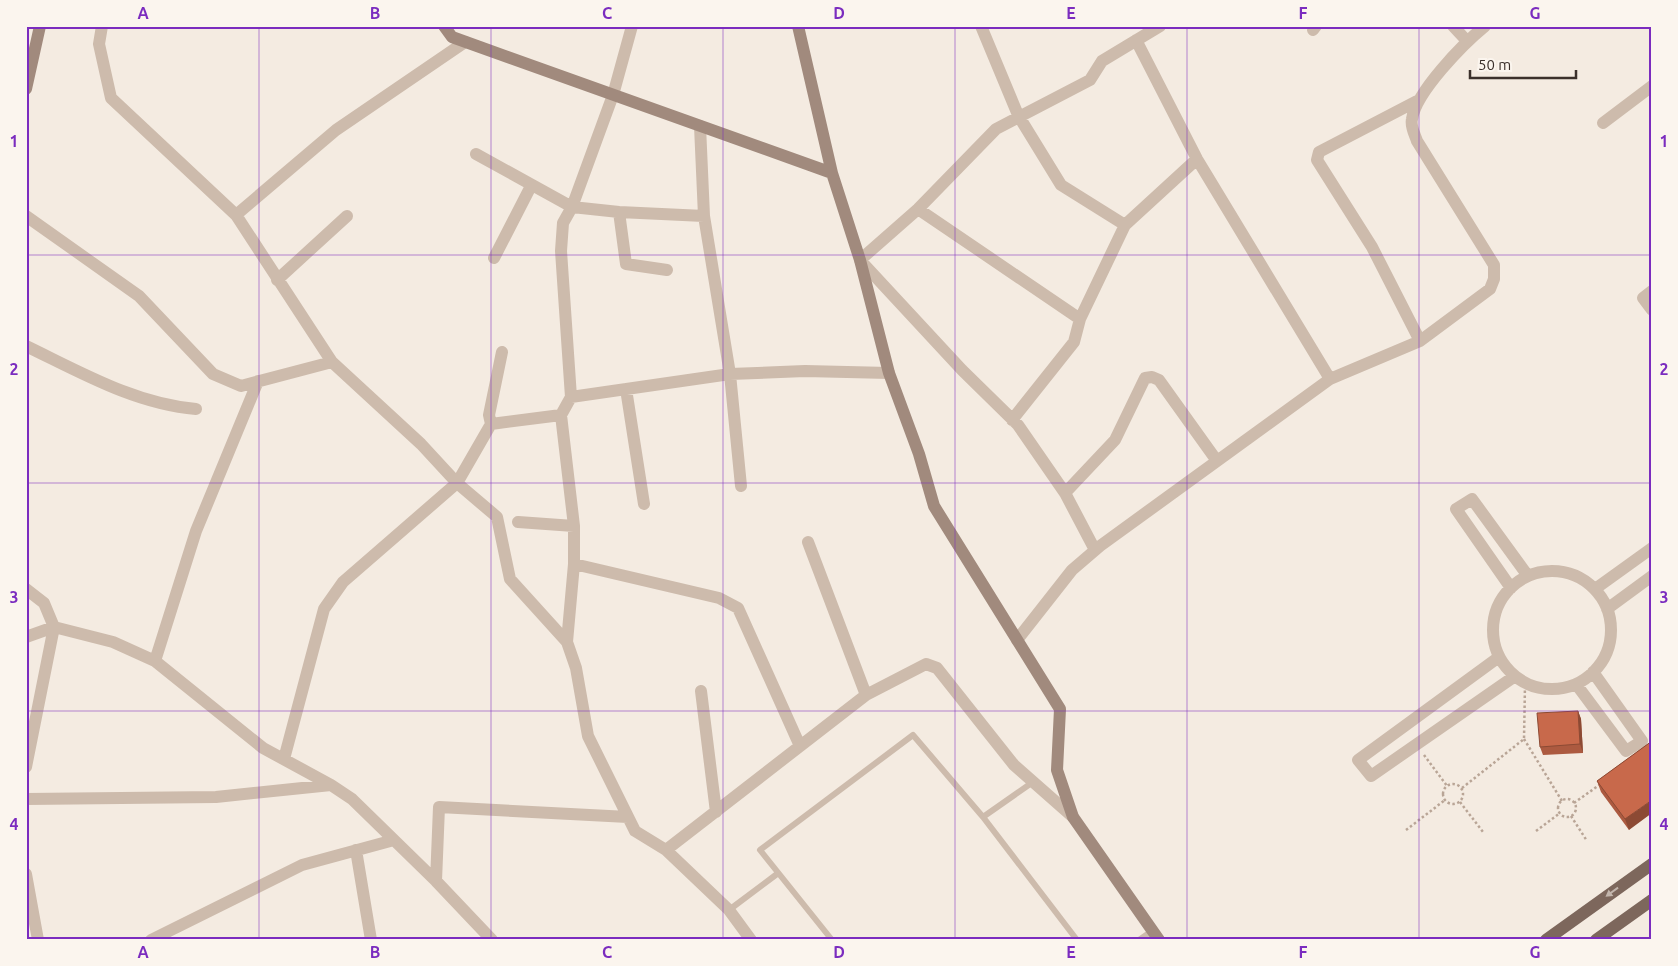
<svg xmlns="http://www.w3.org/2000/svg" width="1678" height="966" font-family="Ubuntu,sans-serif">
<rect width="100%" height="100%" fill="#f4ebe1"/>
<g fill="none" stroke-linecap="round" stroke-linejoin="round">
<path stroke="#b9a596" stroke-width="2.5" stroke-dasharray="2.5 2.5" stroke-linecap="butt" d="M1524 739 1562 801
M1424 755 1447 786
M1443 794a10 10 0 1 1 20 0a10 10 0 1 1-20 0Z
M1462 788 1524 739 1525 685
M1558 808a9 9 0 1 1 18 0a9 9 0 1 1-18 0Z
M1460 802 1483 832
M1574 803 1602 783
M1571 816 1587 841
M1406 830 1445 800
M1536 831 1560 813"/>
<path stroke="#cdbbac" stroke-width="6" d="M983 817 1033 782
M729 910 777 874
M832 940 760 850 913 735 983 817 1077 940
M1139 940 1152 931"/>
<path stroke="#cdbbac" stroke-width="12" d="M102 26 99 44 111 98 236 215 332 362 421 444 457 483 497 517 510 579 567 642 576 668 588 736 635 831 666 850 729 910 751 940
M981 26 1018 115 1061 185 1125 225
M1453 26 1467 41
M1313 30 1316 26
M1136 40 1197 159 1330 379
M1417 101 1319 152 1317 160 1372 247 1420 341
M1603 123 1652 86
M700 126 704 216 730 374 741 486
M476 154 572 207 619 212 704 216
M918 209 1080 319
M619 212 626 264 667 270
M236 215 336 130 465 42
M26 216 139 296 213 374 241 386 332 362
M494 258 531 186
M277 280 347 216
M1652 291 1643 298 1652 310
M26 346C80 372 135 404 196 409
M626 389 644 504
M571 397 561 251 563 223 572 207 613 95 632 26
M561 415 574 526V564L567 642
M1012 420 1074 342 1080 319 1125 225 1197 159
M491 424 489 415 502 352
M1065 493 1115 440 1145 378 1152 377 1159 380 1217 461
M518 522 574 526
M808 542 866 695
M1095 550 1065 493 1018 425 962 370 860 260 918 209 996 129 1090 80 1102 61 1160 26
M574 564 719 598 738 608 800 746
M1493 630a59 59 0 1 1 118 0a59 59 0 1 1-118 0Z
M1511 588 1456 509 1472 499 1528 576
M26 589 44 603 54 627 26 767
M1595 589 1652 548
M1607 609 1652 576
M26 637 54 627 113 642 155 661 263 748 331 785 352 799 436 881 492 940
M1017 640 1072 570 1100 546 1330 379 1420 341 1490 289 1494 279V265L1417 141C1415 135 1410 126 1412 119 1416 92 1463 44 1485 26
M1499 657 1358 760 1371 776 1515 676
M155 661 196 531 258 381
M1576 684 1626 751 1642 741 1593 672
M701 691 716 812
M284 759 324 609 343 582 457 483 491 424 561 415 571 397 730 374 805 371 889 373
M26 799 216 797 331 785
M356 850 371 940
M666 850 866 695 926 664 937 668 1014 765 1073 817
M26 874 38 940
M436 881 439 807 628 817
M151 940 302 865 394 840"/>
<path stroke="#a18a7d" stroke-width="12" d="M444 26 452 37 832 173
M798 26 832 173 860 260 889 373 919 454 934 506 1060 709 1057 770 1073 817 1159 940
M26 89 40 26"/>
<path stroke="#7d675c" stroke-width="12" d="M1546 940 1652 864
M1596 940 1652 900"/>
</g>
<path fill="#ac5a40" d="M1578 711 1581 719 1583 753 1543 755 1540 747Z
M1652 741 1629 830 1601 792 1597 781Z"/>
<path fill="#8c4a34" d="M1578 711 1581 719 1583 753 1580 744Z
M1652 800V813L1629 830 1625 819Z"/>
<path fill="#c8694b" stroke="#8c4a34" d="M1578 711 1580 744 1540 747 1537 713Z
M1652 741V800L1625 819 1597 781Z"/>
<defs><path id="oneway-solid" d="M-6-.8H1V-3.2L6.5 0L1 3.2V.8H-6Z" transform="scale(1.25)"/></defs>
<use fill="#c2b5ac" href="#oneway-solid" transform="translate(1612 892) rotate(144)"/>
<path fill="none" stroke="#7b2cbf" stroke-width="1" stroke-opacity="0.55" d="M259 26V940M491 26V940M723 26V940M955 26V940M1187 26V940M1419 26V940M26 255H1652M26 483H1652M26 711H1652"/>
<rect width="1678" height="966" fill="none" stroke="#fbf5ee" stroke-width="55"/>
<path d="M1470 70v8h106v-8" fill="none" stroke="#3b302b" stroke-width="2.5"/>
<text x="1478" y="70" font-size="15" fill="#3b302b" stroke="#fbf5ee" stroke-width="4" paint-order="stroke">50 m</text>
<rect x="28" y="28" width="1622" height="910" fill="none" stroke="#7b2cbf" stroke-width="2"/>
<g font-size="16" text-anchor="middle" font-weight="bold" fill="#7b2cbf">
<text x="143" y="19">A</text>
<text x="375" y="19">B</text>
<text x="607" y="19">C</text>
<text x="839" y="19">D</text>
<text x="1071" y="19">E</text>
<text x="1303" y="19">F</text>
<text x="1535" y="19">G</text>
<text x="14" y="147">1</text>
<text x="1664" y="147">1</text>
<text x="14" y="375">2</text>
<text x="1664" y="375">2</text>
<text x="14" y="603">3</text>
<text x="1664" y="603">3</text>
<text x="14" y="830">4</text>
<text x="1664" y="830">4</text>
<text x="143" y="958">A</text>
<text x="375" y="958">B</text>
<text x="607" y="958">C</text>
<text x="839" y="958">D</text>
<text x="1071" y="958">E</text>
<text x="1303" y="958">F</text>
<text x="1535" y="958">G</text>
</g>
</svg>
